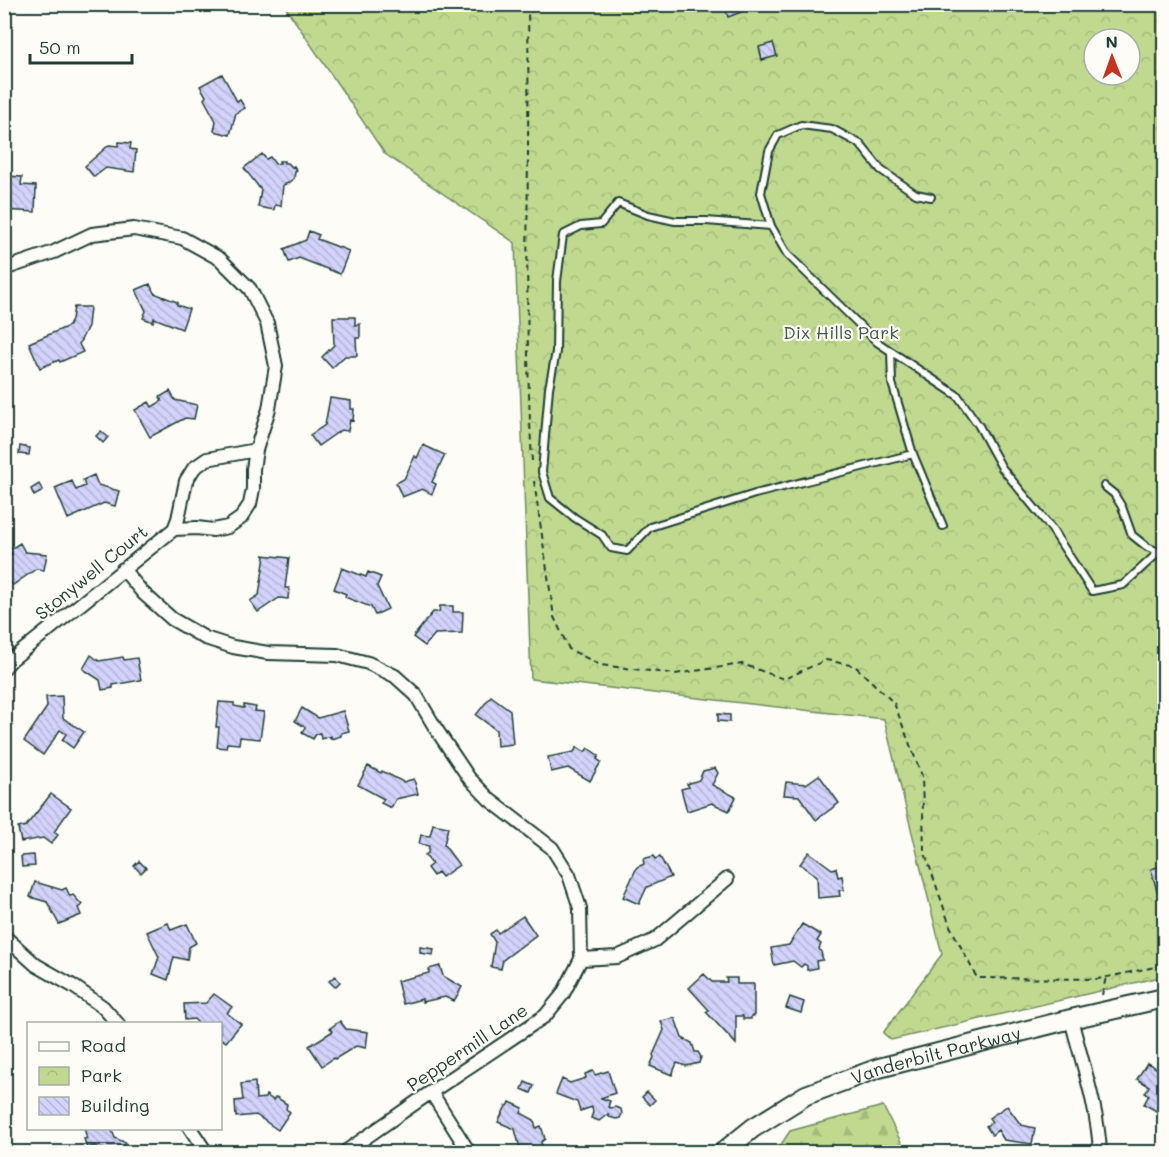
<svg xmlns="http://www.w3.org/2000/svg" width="1169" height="1157" font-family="Mali,sans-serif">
<defs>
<pattern id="forest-firs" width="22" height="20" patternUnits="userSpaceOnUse" patternTransform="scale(1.5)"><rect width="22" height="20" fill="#c0d98f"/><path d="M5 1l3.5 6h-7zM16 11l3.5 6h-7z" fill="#a5bb7c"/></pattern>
<pattern id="park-crowns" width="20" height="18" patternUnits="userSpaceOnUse" patternTransform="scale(1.5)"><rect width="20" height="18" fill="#c0d98f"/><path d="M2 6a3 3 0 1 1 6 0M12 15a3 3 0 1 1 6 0" fill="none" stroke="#a5bb7c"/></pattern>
<pattern id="building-back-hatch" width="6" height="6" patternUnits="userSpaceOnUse" patternTransform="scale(1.5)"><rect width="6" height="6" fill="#d2d2fa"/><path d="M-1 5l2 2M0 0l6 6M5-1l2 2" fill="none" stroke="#b4b5d7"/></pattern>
</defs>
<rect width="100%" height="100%" fill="#fdfcf7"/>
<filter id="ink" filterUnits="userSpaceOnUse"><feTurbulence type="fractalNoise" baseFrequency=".0167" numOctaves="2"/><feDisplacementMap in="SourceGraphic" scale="12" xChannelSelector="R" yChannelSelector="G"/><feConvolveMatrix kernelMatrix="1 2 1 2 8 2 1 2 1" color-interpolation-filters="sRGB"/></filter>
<g filter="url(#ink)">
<path fill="url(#forest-firs)" stroke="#708b62" stroke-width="1.5" d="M883 1106 906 1152H776L790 1131Z"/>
<path fill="url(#park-crowns)" stroke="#708b62" stroke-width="1.5" fill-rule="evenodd" d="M284 5H1164V976L891 1040 883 1033 942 954 884 719 531 679 515 243 385 154ZM1094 39H1130V75H1094Z"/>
<path fill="url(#building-back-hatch)" stroke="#1f3d34" stroke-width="1.5" d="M724 4H738L741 12 728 17Z
M773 43 777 56 762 60 759 47Z
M222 74 237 101 240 100 245 108 236 113 230 135 214 131 216 121 204 99 206 96 200 86Z
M119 142 131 143 130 149 136 150 134 172 106 168 94 177 85 166 109 145 118 146Z
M262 154 266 159 270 157 275 164 280 163 279 161H284V163H288L292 167 294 166 297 171 295 172 294 178 288 183 283 185 281 206 275 205 274 210 258 207 261 190 244 168Z
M6 176 22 177 21 185 36 186 35 212 4 210V178H6Z
M309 231 319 235 317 239 349 251 340 274 299 258 289 262 284 249 306 240Z
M150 284 154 293 177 302V305L189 309 182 329 154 318 153 322 143 318 146 311 136 290Z
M74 307H90L88 326 79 344 83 352 60 362 59 360 40 368 29 343 69 326 72 319Z
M333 317H355V325L360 324V338H356L357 356H345L332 368 322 357 334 345Z
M170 391 175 400 197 405 194 419 185 418 150 437 135 410 149 402 152 407 162 401 160 397Z
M330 398 351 401V409H354L353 421 350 420 348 431 341 430 318 446 310 435 325 425Z
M101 431 108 437 103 443 96 436Z
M423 445 445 455 432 482 436 484 432 494 422 489 402 497 396 483 404 479 415 456 417 458Z
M20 446 30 448 29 455 19 454Z
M94 475 98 485 119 491 115 506 104 503 68 519 55 488 72 481 76 490 85 486 83 480Z
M39 484 43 491 34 496 31 489Z
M20 543 25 552 47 554 44 570 36 569 13 585 11 583 4 587V559L12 554 9 550Z
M263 555 289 558 285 588H289L288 599 279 598 258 612 250 601 259 595 265 556Z
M342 568 366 577 368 572 381 577 377 586 388 609 375 615 371 607 345 597 346 594 334 589Z
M440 606H453V612H463L462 633 435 634 425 646 413 637 433 612H439Z
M91 655 99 661 123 657 124 660 137 658 141 680 113 685V688L102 690 100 680 83 669Z
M62 696 63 718 84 732 73 748 62 740 66 734 60 730 43 755 24 741 47 707 46 697Z
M491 696 510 710 513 744 497 746 496 730 476 715Z
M219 702 234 703V706L244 708V705L256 707 255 711 264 712 260 739 240 737 239 744 227 743 226 748 217 747 219 727H216Z
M302 708 318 718 343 711 349 731 341 733V736L331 739V736L321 739 320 733 316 734 313 739 302 733 305 727 295 721Z
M718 714 730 715V722L718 721Z
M577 747 585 752 588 748 599 756 597 759 601 762 590 781 568 768 551 772 548 757 574 752Z
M368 766 381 773 382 771 403 782 414 779 418 794 396 799 391 808 381 803 384 799 358 785Z
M715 768 718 773 712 785 736 797 729 811 712 803 687 811 681 789 689 787 687 784 699 780 703 771Z
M819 775 839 803 816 820 799 796 784 795 786 782 806 784Z
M51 794 71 808 54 832 58 835 51 844 43 838 21 842 18 828 26 826Z
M433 824 448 827 444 845 459 865 442 877 438 872 433 876 427 868 432 864 425 855 428 853 429 846 419 844 421 835 430 836Z
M809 852 832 869 836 868 838 877 842 876 844 890H839L840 896 818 898 817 876 800 864Z
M34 855 35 866 22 867 21 856Z
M654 856 655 859 660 857 671 877 647 887 639 904 623 897 637 867 644 864 643 859Z
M139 861 146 868 141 873 134 866Z
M1164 865V889L1157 891 1151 869Z
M35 882 62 890 66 888 70 896 73 895 82 905 78 908 81 915 59 924 47 902 30 897Z
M523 916 536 935 503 960 501 969 491 967 495 942 490 934 496 930 498 933Z
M168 923 171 930 187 924 196 943 189 947 187 960 174 957 168 980 153 974 159 957 147 932Z
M802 924 821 935 817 941 821 944 819 949 821 952 823 960 816 961 817 968 807 970V966L804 964 801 967 793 961 774 965 771 948 789 945Z
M420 947 434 949 433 955 420 953Z
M440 966 443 976 462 987 454 1001 445 997 422 1002V999L403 1004 397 981 429 973V969Z
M704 974 712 982H727L726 978H737V984H754V1016H751V1019H743V1016H736V1044L706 1012 709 1010 689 988Z
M335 976 340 982 335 987 329 981Z
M214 994 232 1007 227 1013 241 1024 226 1042 220 1038V1024H199L194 1019 185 1020 184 1004 206 1003Z
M790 997 804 1002 801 1013 786 1008Z
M675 1018 682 1038 692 1043 695 1052H698L701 1057 699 1063 686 1066 677 1063 672 1075 650 1066 654 1057 653 1055 664 1030 661 1021Z
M340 1021 346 1029 368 1032 366 1048 356 1046 335 1059 334 1058 322 1066 309 1046 333 1031 330 1028Z
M1147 1063 1162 1071 1160 1074 1164 1076V1112L1163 1115 1144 1104 1149 1095 1145 1093 1149 1086 1137 1079Z
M593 1071 595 1075 608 1071 615 1093 601 1098 610 1101 608 1107 611 1108 615 1107 621 1109 622 1114 620 1118 616 1119 609 1117 608 1114 599 1121 591 1118 593 1112 592 1107 580 1111 577 1102 556 1094 562 1079 570 1083 586 1078 585 1074Z
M255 1082 256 1099 265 1098 266 1095 273 1100 276 1097 287 1104 286 1109 290 1112 278 1130 256 1115 236 1117 235 1101 243 1100 241 1084Z
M525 1082 534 1086 531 1093 522 1089Z
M647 1092 655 1100 650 1105 642 1097Z
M510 1102 523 1108 521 1113 534 1120 536 1128 541 1126 545 1139 541 1142 542 1146 521 1152 515 1129 498 1122 506 1106H508Z
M1007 1106 1021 1125 1035 1128 1032 1144 1004 1140 998 1130 992 1135 986 1126 992 1122 989 1118Z
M84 1128H111L115 1138 126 1143 120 1152H111L94 1146 87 1148 84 1139 87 1138Z
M1164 1144V1152H1150Z"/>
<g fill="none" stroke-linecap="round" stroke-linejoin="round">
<g stroke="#1f3d34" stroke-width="10">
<path id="service" d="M771 226 761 193 769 151 778 135 801 125 832 129 860 144 881 170 916 194 931 197
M891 352 892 383 913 454
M1104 486 1114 494 1122 507 1132 535 1147 547 1164 554
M943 526 913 454 755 494 650 527 627 551 611 548 602 535 575 518 550 498 542 472 549 388 556 352 557 281 563 235 581 226 601 224 618 203 648 215 675 221H706L771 226 787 254 877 342 958 396 979 426 1002 468 1051 528 1092 591 1123 585 1159 552"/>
</g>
<g stroke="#1f3d34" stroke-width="16">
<path id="minor" d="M4 269 54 252 92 234 134 229 182 238 220 259 250 289 267 323 276 366 269 409 256 450
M123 569 143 593 172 619 205 638 233 647 268 653 337 655 368 663 395 676 416 695 436 729 469 778 490 800 552 848 569 875 580 908 581 959 563 994 545 1016 431 1092 345 1152
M4 668 11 660 174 529 178 519 186 481 194 468 207 459 256 450 253 469V489L250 504 241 518 228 527 213 530 197 528 174 529
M4 936 36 965 73 986 103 1007 118 1024
M581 959 617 957 655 940 727 879
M1071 1019C1082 1063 1098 1108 1100 1152
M431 1092 469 1152
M190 1128 206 1152"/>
</g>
<g stroke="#1f3d34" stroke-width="22">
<g id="secondary">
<path id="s1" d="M723 1152 753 1128 806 1095 879 1068 1071 1019 1164 998"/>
</g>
</g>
<path stroke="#1f3d34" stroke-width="2" stroke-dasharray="6 4.5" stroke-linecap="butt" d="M528 4C530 156 523 309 532 461
M534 481 554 617 569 649 600 665 675 674 742 664 784 679 826 660 855 666 894 703 922 776 924 850 950 926 977 978 1098 979 1164 965
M1102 995 1106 977"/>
<use href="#service" stroke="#fdfcf7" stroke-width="6"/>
<use href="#minor" stroke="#fdfcf7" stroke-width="12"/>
<use href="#secondary" stroke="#fdfcf7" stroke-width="18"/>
</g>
</g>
<g text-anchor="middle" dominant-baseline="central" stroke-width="4.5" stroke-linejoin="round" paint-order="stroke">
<g font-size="18" fill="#3f5c46" stroke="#fdfcf7">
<text x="841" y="332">Dix Hills Park</text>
</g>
<g font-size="18" fill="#1f3d34" stroke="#fdfcf7">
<text transform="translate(91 572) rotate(-39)">Stonywell Court</text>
<text transform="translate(467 1047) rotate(-34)">Peppermill Lane</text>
<text stroke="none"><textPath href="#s1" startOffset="237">Vanderbilt Parkway</textPath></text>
</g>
</g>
<rect width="1169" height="1157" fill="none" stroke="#fdfcf7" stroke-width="24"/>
<rect x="12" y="12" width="1145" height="1133" fill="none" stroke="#1f3d34" stroke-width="2" filter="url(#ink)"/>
<rect x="27" y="1022" width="195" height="108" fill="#fdfcf7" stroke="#a4b0a9" stroke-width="1.5"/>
<rect x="39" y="1042" width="30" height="9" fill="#fdfcf7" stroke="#a4b0a9" stroke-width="1.5"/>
<text x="81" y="1052" font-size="18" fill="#1f3d34">Road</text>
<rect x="39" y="1067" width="30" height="18" fill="url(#park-crowns)" stroke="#a4b0a9" stroke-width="1.5"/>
<text x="81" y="1082" font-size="18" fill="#1f3d34">Park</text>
<rect x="39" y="1097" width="30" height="18" fill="url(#building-back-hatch)" stroke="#a4b0a9" stroke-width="1.5"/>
<text x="81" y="1112" font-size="18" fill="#1f3d34">Building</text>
<g transform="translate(1112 57) rotate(359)"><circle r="28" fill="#fdfcf7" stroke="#a4b0a9" stroke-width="1.5"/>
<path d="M0-4.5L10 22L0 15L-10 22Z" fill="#c8321e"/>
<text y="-9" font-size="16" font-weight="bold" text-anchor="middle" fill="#1f3d34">N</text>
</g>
<path d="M30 54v9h102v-9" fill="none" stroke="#1f3d34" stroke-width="3"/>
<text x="39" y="54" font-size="18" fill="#1f3d34" stroke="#fdfcf7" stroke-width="4.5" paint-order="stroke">50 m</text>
</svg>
